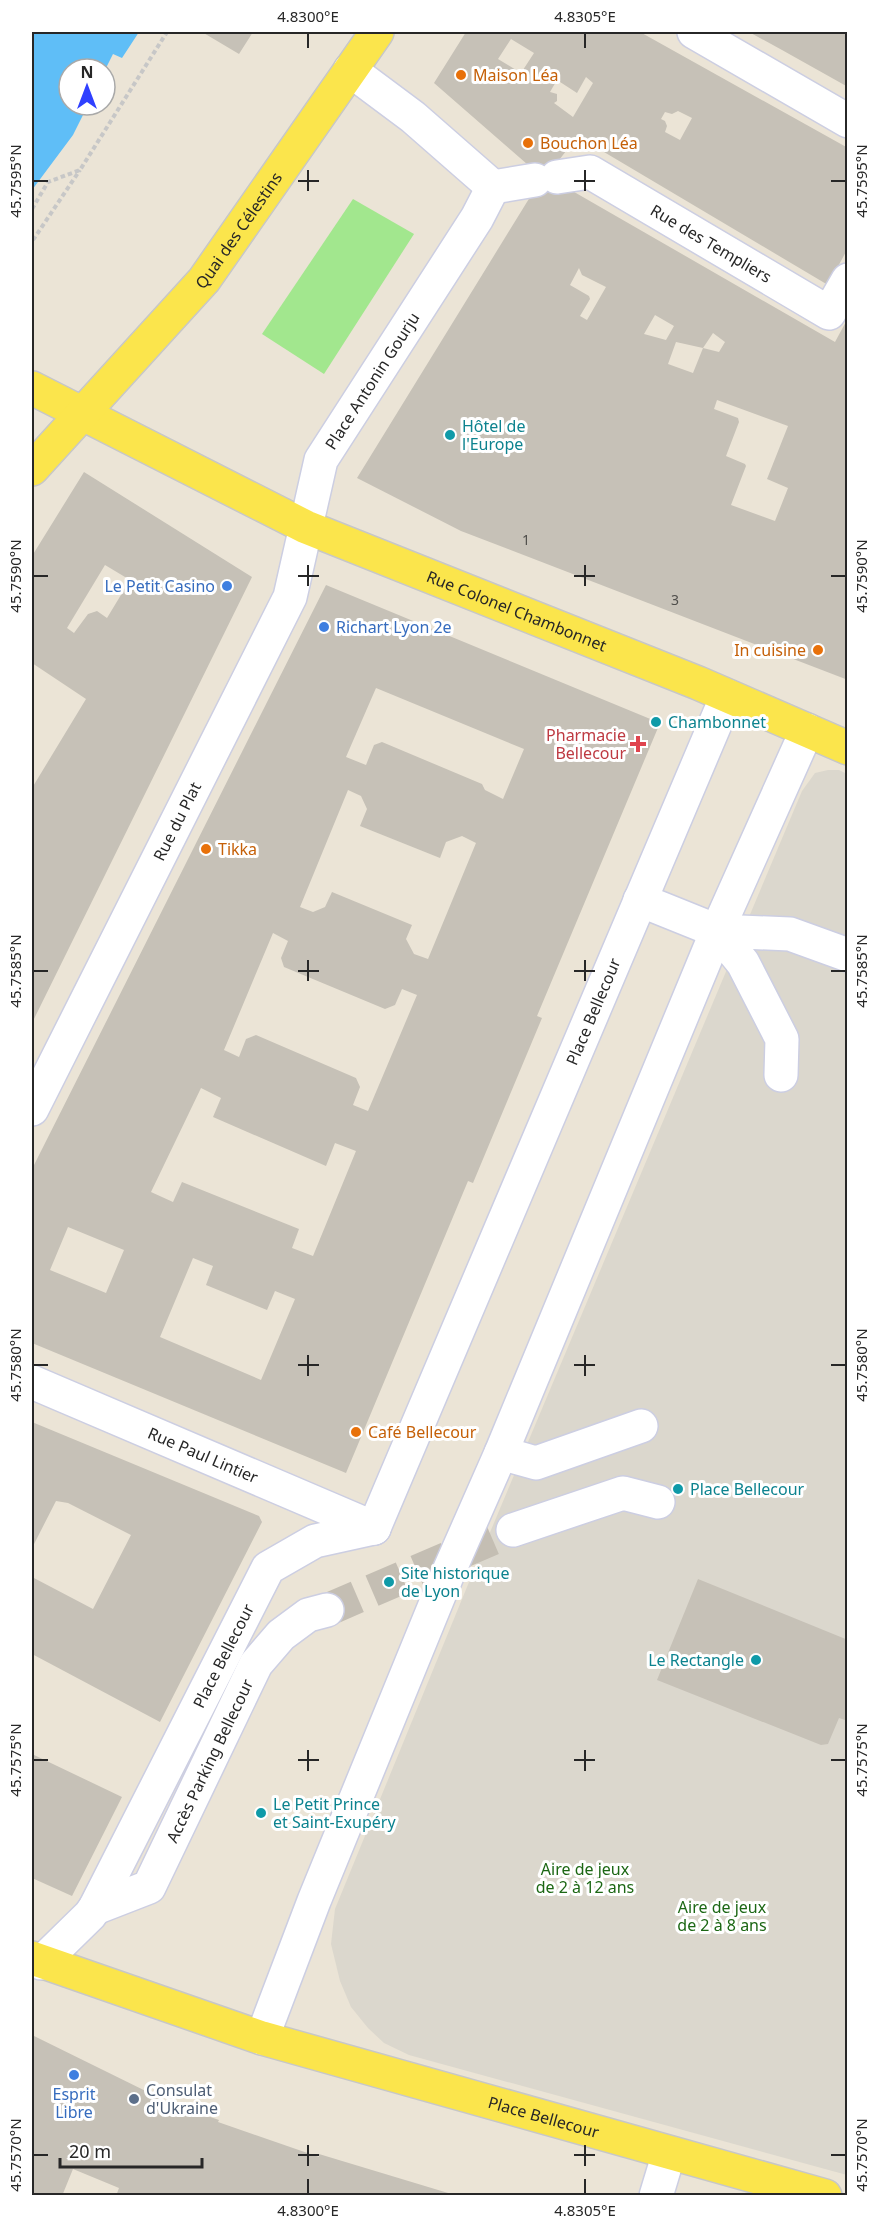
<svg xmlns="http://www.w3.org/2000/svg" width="879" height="2227" font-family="'Noto Sans',sans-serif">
<rect width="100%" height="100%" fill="#ebe4d6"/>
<path fill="#a2e78e" d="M353 199 414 234 324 374 262 334Z"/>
<path fill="#dbd7cd" d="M828 770H839L847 774V2175L409 2055 384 2043 368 2028 351 2007 340 1981 331 1944 335 1909 467 1587 802 791 815 773Z"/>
<path fill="#5fbef7" d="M32 32H139L122 58 113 54 105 70 69 69V105H88L73 135 32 190Z"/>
<path fill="#c6c1b7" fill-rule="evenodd" d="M202 32H253L239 54Z
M466 32H640L848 148V248L828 285 604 152 576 138 553 168 562 185 835 342 848 318V680L461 531 357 478 535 189V171L434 83ZM511 39 534 53 521 73 498 59ZM586 77 593 83 573 117 554 103 557 101V94L550 92 557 80 577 93ZM678 111 692 118 680 140 665 132 667 126 665 121 661 119 665 112 672 114ZM579 268 582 275 606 287 587 320 580 316 590 299 589 296 570 285ZM655 315 674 326 666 340 644 334ZM713 333 725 342 719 352 703 348ZM676 342 703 348 693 373 668 364ZM717 400 788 426 767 479 788 488 775 521 731 505 746 466 745 464 726 456 739 422 738 418 714 409Z
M749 32H848V87L782 50Z
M84 472 252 577 32 1023V788L86 699 32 663V556ZM105 565 130 580 107 618 97 611 88 614 74 633 67 628Z
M326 585 660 723 537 1016 542 1018 473 1183 468 1181 346 1473 32 1343V1169ZM376 688 524 749 503 799 485 790 482 784 382 742 374 745 366 765 346 757ZM348 790 361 796 367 809 360 826 440 858 446 842 462 836 476 843 428 959 414 954 406 939 412 925 332 892 325 907 313 912 300 907ZM273 933 288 941 281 958 284 967 385 1009 395 1005 402 989 417 995 368 1111 353 1105 360 1087 356 1078 256 1035 246 1039 239 1057 224 1050ZM201 1088 221 1098 213 1117 326 1166 335 1143 356 1151 313 1256 292 1248 299 1229 182 1182 173 1202 151 1192ZM68 1227 124 1250 106 1293 50 1270ZM193 1258 213 1266 206 1285 267 1310 275 1291 295 1299 261 1380 160 1337Z
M32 1422 259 1516 262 1522 160 1722 32 1654V1577L93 1609 131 1535 68 1503 56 1501 32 1548Z
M698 1579 848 1640V1721L839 1718 828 1744 821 1745 657 1680Z
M32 1754 122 1797 72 1896 32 1878Z
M32 2035 170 2103 219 2120 218 2122 319 2157V2154L458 2196H116L119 2188 73 2169 62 2196H32Z"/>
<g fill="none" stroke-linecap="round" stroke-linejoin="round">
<path stroke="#c4beb3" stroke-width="33" stroke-dasharray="33 16" stroke-linecap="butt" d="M327 1610 513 1530"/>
<g stroke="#cccee2" stroke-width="36">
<g id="minor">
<path d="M694 32 848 121"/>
<path d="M350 70 413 117 493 187"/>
<path id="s1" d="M557 177 590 172 829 313 848 280"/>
<path d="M493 187 535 180"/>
<path d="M640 900 717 931 790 934 848 955"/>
<path d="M717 931 743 963 782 1039 781 1075"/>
<path id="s2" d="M32 1109 290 597 321 460 477 218 493 187"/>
<path id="s3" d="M32 1382 374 1528"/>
<path d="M501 1453 536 1463 641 1426"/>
<path id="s4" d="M374 1528 727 696"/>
<path d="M513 1530 623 1493 658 1502"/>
<path id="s5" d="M95 1908 149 1887 256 1664 281 1635 308 1615 327 1610"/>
<path id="s6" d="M41 1963 90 1915 95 1908 268 1568 315 1541 374 1528"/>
<path d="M262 2038 314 1901 449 1571 501 1453 717 931 807 730"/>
<path d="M656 2196 669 2153"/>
</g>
</g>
<g stroke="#c7c7c7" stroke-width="36">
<g id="major">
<path id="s7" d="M32 388 306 527 698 683 848 748"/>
<path id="s8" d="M32 469 204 280 377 32"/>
<path id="s9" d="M32 1958 262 2038 825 2196"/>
</g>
</g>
<path stroke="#c7c7c7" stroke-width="4" stroke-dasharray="4.5 3" stroke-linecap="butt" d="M32 209 48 182 80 170 167 32
M33 240 80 170"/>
<use href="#minor" stroke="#fff" stroke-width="33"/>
<use href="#major" stroke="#fbe54c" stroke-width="33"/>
</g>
<path fill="none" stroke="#272727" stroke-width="2" d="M308 33V48M585 33V48M308 170V191M585 170V191M33 181H48M298 181H319M574 181H595M831 181H846M308 565V586M585 565V586M33 576H48M298 576H319M574 576H595M831 576H846M308 960V981M585 960V981M33 971H48M298 971H319M574 971H595M831 971H846M308 1355V1376M585 1355V1376M33 1365H48M298 1365H319M574 1365H595M831 1365H846M308 1750V1771M585 1750V1771M33 1760H48M298 1760H319M574 1760H595M831 1760H846M308 2145V2166M585 2145V2166M33 2155H48M298 2155H319M574 2155H595M831 2155H846M308 2179V2194M585 2179V2194"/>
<g fill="#e8710a" stroke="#fff" stroke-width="2">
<circle cx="461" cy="75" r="6"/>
<circle cx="528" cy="143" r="6"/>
<circle cx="818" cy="650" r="6"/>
<circle cx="206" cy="849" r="6"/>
<circle cx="356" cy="1432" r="6"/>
</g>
<g fill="#0f9aa8" stroke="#fff" stroke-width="2">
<circle cx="450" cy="435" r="6"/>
<circle cx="656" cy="722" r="6"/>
<circle cx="678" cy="1489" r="6"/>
<circle cx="389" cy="1582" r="6"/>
<circle cx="756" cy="1660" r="6"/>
<circle cx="261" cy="1813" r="6"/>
</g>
<g fill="#3f7fe0" stroke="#fff" stroke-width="2">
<circle cx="227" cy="586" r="6"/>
<circle cx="324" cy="627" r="6"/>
<circle cx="74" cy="2075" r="6"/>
</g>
<path fill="#e0444e" stroke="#fff" stroke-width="2" d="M635 735h6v6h6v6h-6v6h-6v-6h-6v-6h6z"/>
<circle fill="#5c6f8a" stroke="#fff" stroke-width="2" cx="134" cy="2099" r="6"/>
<g text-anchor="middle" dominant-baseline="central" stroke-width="6" stroke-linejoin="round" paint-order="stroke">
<g font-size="14" fill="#4f4e4b">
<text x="526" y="539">1</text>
<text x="675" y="599">3</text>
</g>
<g font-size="16" fill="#c56008" stroke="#fff" text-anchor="start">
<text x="473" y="75">Maison Léa</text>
<text x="540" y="143">Bouchon Léa</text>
<text x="806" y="650" text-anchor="end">In cuisine</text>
<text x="218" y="849">Tikka</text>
<text x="368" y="1432">Café Bellecour</text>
</g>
<g font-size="16" fill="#272727" stroke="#fff">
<text stroke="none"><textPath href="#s8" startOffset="316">Quai des Célestins</textPath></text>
<text stroke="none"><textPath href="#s1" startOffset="174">Rue des Templiers</textPath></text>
<text stroke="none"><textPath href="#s2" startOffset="808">Place Antonin Gourju</textPath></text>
<text stroke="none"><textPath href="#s7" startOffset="534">Rue Colonel Chambonnet</textPath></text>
<text stroke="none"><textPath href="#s2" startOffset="322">Rue du Plat</textPath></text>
<text stroke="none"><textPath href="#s4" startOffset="561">Place Bellecour</textPath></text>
<text stroke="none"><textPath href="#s3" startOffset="186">Rue Paul Lintier</textPath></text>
<text stroke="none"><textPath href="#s6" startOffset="360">Place Bellecour</textPath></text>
<text stroke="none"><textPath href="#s5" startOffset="198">Accès Parking Bellecour</textPath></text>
<text stroke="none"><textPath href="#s9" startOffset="536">Place Bellecour</textPath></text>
</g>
<g font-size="16" fill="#0d838f" stroke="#fff" text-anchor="start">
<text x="462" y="426">Hôtel de<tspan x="462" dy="18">l'Europe</tspan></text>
<text x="668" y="722">Chambonnet</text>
<text x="690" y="1489">Place Bellecour</text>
<text x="401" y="1573">Site historique<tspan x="401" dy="18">de Lyon</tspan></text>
<text x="744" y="1660" text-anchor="end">Le Rectangle</text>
<text x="273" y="1804">Le Petit Prince<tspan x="273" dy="18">et Saint-Exupéry</tspan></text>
</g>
<g font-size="16" fill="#366cbe" stroke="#fff" text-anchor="end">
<text x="215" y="586">Le Petit Casino</text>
<text x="336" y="627" text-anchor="start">Richart Lyon 2e</text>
<text x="74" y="2094" text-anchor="middle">Esprit<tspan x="74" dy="18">Libre</tspan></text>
</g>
<g font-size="16" fill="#be3a42" stroke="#fff" text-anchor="end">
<text x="626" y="735">Pharmacie<tspan x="626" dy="18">Bellecour</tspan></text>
</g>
<g font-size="16" fill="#1c6714" stroke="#fff">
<text x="585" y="1869">Aire de jeux<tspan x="585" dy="18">de 2 à 12 ans</tspan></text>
<text x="722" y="1907">Aire de jeux<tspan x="722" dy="18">de 2 à 8 ans</tspan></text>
</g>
<g font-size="16" fill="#4e5e75" stroke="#fff" text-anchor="start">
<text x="146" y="2090">Consulat<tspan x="146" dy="18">d'Ukraine</tspan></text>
</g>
</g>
<rect width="879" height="2227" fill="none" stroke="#ffffff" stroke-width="66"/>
<g transform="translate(87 87)"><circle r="28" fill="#ffffff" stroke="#a9a9a9" stroke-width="1.5"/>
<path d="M0-4.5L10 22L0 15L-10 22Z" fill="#2f40ff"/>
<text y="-9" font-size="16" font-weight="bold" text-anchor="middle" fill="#272727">N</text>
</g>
<path d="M60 2158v9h142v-9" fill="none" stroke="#272727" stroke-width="3"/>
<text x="69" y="2158" font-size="18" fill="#272727" stroke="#ffffff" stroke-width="4.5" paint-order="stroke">20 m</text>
<rect x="33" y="33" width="813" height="2161" fill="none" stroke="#272727" stroke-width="2"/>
<g font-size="15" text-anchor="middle" fill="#272727">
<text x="308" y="22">4.8300°E</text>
<text x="585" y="22">4.8305°E</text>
<text transform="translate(16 181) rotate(-90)" y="5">45.7595°N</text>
<text transform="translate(862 181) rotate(-90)" y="5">45.7595°N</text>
<text transform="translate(16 576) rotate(-90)" y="5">45.7590°N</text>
<text transform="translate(862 576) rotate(-90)" y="5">45.7590°N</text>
<text transform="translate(16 971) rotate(-90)" y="5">45.7585°N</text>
<text transform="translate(862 971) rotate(-90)" y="5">45.7585°N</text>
<text transform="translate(16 1365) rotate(-90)" y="5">45.7580°N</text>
<text transform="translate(862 1365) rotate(-90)" y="5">45.7580°N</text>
<text transform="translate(16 1760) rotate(-90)" y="5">45.7575°N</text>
<text transform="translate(862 1760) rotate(-90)" y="5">45.7575°N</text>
<text transform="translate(16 2155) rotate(-90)" y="5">45.7570°N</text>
<text transform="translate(862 2155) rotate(-90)" y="5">45.7570°N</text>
<text x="308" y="2216">4.8300°E</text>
<text x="585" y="2216">4.8305°E</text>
</g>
</svg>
